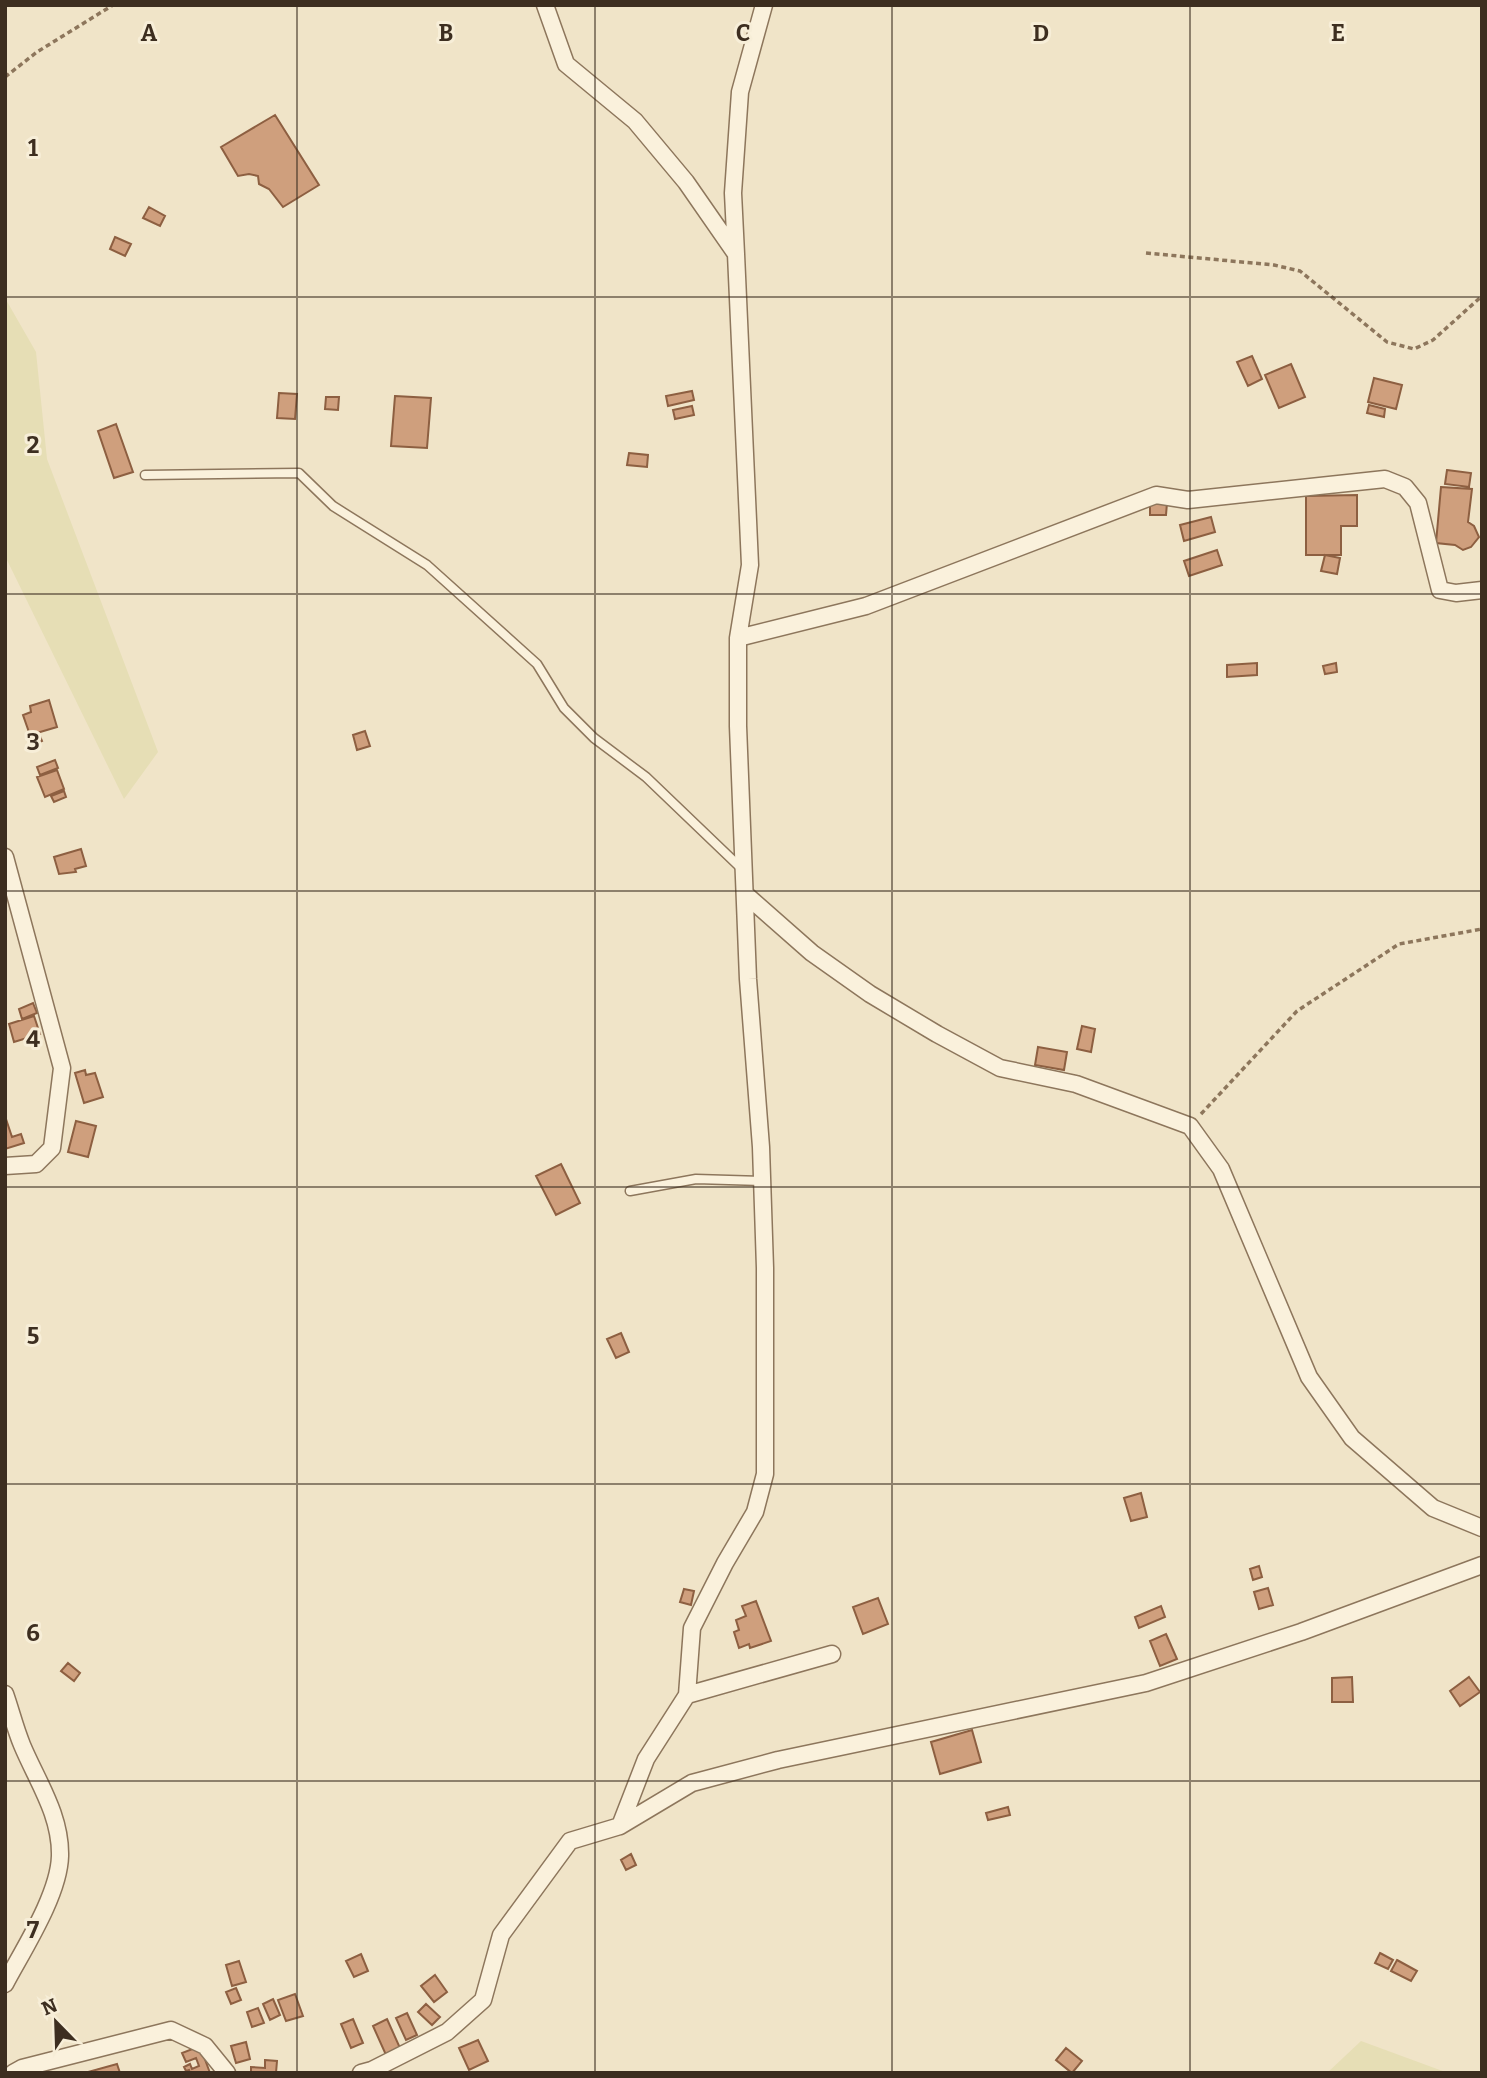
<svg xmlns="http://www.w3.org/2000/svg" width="1487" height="2078" font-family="Bitter,serif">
<rect width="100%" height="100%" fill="#f0e4c8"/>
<path fill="#e6deb5" d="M5 298 36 352 47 459 158 752 124 799 5 556Z
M1361 2041 1448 2073H1327Z"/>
<path fill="#cf9f7d" stroke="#8d5f41" stroke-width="2" d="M275 115 319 185 283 207 269 189 259 184 258 176 249 174 238 176 221 147Z
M149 207 165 216 160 226 143 218Z
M115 237 131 244 125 256 110 249Z
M1252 356 1262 379 1248 386 1237 362Z
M1291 364 1305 397 1279 408 1265 375Z
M1374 378 1402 385 1396 409 1368 402Z
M692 391 694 400 668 406 666 396Z
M279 393 297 394 295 419 277 418Z
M395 396 431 398 427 448 391 446Z
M326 397H339L338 410 325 409Z
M1369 405 1385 409 1384 417 1367 413Z
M692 406 694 415 675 419 673 410Z
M116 424 133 472 114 478 98 431Z
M629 453 648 455 647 467 627 465Z
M1447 470 1471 473 1469 487 1445 484Z
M1441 487 1472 489 1468 522 1474 526 1479 537 1471 547 1463 550 1455 545 1436 543Z
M1357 495V526H1341V555H1306V496Z
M1167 503 1166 515H1150V504Z
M1211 517 1215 532 1184 541 1180 525Z
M1217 550 1222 565 1189 576 1184 561Z
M1325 555 1340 558 1337 574 1321 571Z
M1257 663V675L1227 677V665Z
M1336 663 1337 672 1325 674 1323 666Z
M49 700 57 727 30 735 23 715 31 712 30 706Z
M365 731 370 746 357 750 353 735Z
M39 734 42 741 31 746 28 738Z
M55 760 58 768 40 775 37 767Z
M57 770 64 789 45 797 37 777Z
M64 791 66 797 54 802 51 796Z
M81 849 86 866 75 869 76 872 59 874 54 857Z
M33 1003 37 1013 22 1019 19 1009Z
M34 1016 40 1034 14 1042 9 1024Z
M1082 1026 1095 1029 1091 1052 1077 1049Z
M1038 1047 1067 1052 1064 1070 1035 1065Z
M85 1070 86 1075 95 1073 103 1097 84 1103 75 1073Z
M5 1116 12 1137 21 1134 24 1143 5 1149Z
M76 1121 96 1126 88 1157 68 1152Z
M561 1164 580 1203 556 1215 536 1176Z
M621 1333 629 1352 616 1358 607 1339Z
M1141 1493 1147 1517 1131 1521 1124 1498Z
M1259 1566 1262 1577 1253 1580 1250 1569Z
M1268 1588 1273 1605 1259 1609 1254 1592Z
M684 1589 694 1591 691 1605 680 1602Z
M878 1598 888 1624 863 1634 853 1607Z
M756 1601 771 1641 750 1648 749 1644 739 1648 734 1632 739 1630 736 1620 746 1616 742 1606Z
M1161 1606 1165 1617 1139 1628 1135 1617Z
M1166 1634 1177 1659 1160 1666 1150 1641Z
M68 1663 80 1673 74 1681 61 1671Z
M1352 1677 1353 1702H1332V1678Z
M1469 1677 1480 1692 1460 1706 1450 1691Z
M972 1730 981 1762 940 1774 931 1742Z
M1008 1807 1010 1815 988 1820 986 1813Z
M631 1854 636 1865 626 1870 621 1860Z
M1380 1953 1393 1960 1388 1969 1375 1963Z
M361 1954 368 1971 354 1977 346 1961Z
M1397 1960 1417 1971 1411 1981 1391 1971Z
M239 1961 246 1982 232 1986 226 1965Z
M435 1975 447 1992 434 2002 421 1986Z
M236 1988 241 2000 231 2004 226 1992Z
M295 1994 303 2016 286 2021 278 2000Z
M273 1999 280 2015 270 2020 263 2004Z
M426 2004 440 2017 432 2025 418 2012Z
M258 2008 264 2023 252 2027 247 2012Z
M407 2013 417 2035 406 2040 396 2018Z
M353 2019 363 2043 351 2048 341 2024Z
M387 2019 400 2048 386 2055 373 2026Z
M478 2040 488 2061 469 2070 459 2048Z
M246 2042 250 2059 236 2063 231 2046Z
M200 2046 210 2073H190L189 2070 186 2071 184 2067 190 2064 192 2069 199 2066 196 2058 186 2062 182 2053Z
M1066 2048 1082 2061 1072 2073 1056 2060Z
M265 2060 277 2061 276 2073H251V2067L265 2068Z
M117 2064 120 2073H88V2072Z"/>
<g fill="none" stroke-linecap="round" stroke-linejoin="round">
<g stroke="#8d765c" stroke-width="11">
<path id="service" d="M145 475 299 473 333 506 427 565 537 664 564 708 594 738 646 777 742 869
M630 1191 696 1179 762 1181"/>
</g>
<g stroke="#8d765c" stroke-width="19">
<path id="minor" d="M545 5 566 64 635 121 686 182 736 254 750 565 738 638V726L748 979 761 1147 765 1268V1474L755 1512 725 1563 692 1628 687 1695 646 1759 620 1826
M736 254 733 193 740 92 764 5
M738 638 866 606 1156 495 1188 500 1385 479 1405 487 1418 503 1440 590 1456 593 1482 590
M5 857 62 1068 52 1148 36 1164 5 1166
M745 894 812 953 870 994 937 1034 1000 1068 1076 1084 1190 1126 1221 1169 1309 1377 1352 1438 1433 1508 1482 1528
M5 1694C11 1711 15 1728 22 1745 37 1781 61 1815 60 1856 59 1895 23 1950 5 1984
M687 1695 832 1654
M13 2073 22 2068 171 2030 205 2046 227 2073
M361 2073 372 2070 447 2032 483 2000 501 1935 570 1841 620 1826 692 1783 778 1760 1146 1683 1301 1632 1482 1565"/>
</g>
<path stroke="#8d765c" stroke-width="3.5" stroke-dasharray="5 3.5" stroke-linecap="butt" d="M5 77 37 52 113 5
M1146 253 1274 265 1300 271 1387 342 1414 349 1433 340 1482 296
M1201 1114 1297 1011 1399 944 1482 929"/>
<use href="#service" stroke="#faf1dc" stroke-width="8"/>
<use href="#minor" stroke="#faf1dc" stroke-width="16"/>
</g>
<path fill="none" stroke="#3d2e20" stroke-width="2" stroke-opacity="0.55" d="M297 5V2073M595 5V2073M892 5V2073M1190 5V2073M5 297H1482M5 594H1482M5 891H1482M5 1187H1482M5 1484H1482M5 1781H1482"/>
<g font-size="23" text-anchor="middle" font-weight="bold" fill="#3d2e20" stroke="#f7eed8" stroke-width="6" stroke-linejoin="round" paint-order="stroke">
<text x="149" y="41">A</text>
<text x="446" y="41">B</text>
<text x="743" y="41">C</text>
<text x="1041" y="41">D</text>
<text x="1338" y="41">E</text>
<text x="33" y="156">1</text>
<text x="33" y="453">2</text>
<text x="33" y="750">3</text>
<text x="33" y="1047">4</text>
<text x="33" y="1344">5</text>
<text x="33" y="1641">6</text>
<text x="33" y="1938">7</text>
</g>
<rect width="1487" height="2078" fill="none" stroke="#3d2e20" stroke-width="14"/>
<g transform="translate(56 2022) rotate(337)" stroke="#f7eed8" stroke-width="5" paint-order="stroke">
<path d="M0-5L12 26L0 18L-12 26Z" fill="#3d2e20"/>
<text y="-10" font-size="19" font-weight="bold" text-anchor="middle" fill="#3d2e20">N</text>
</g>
</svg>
